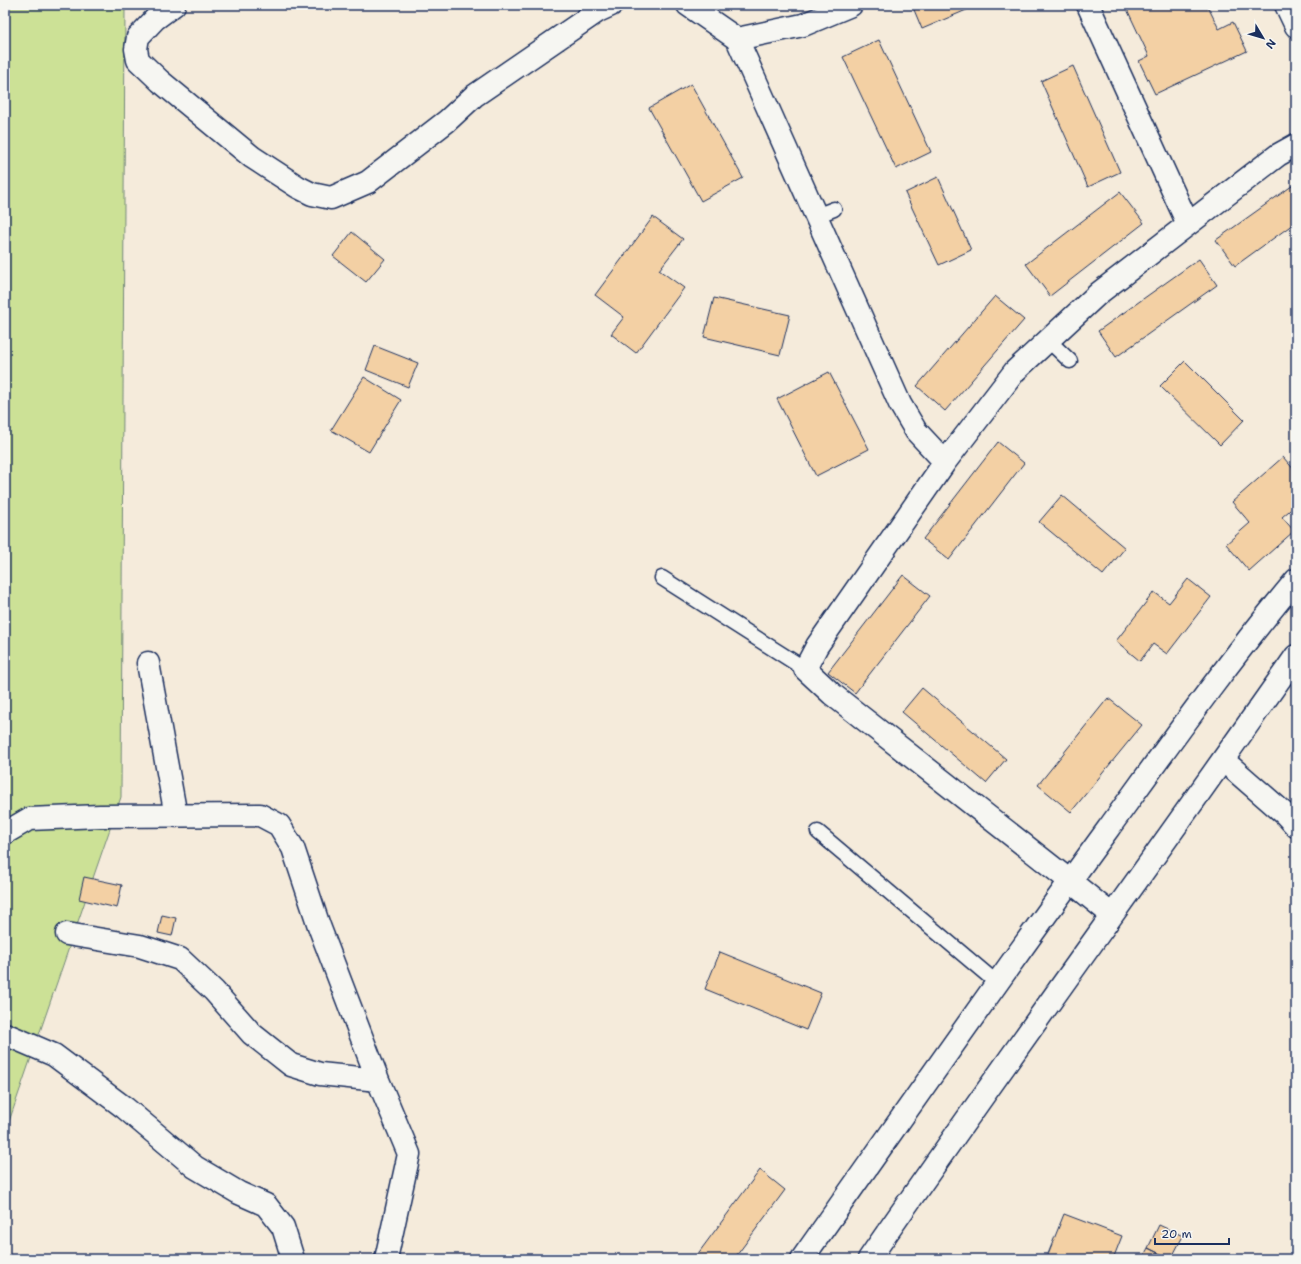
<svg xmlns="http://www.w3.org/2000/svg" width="1301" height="1264" font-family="'Shantell Sans',sans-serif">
<rect width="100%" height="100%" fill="#f5ebdb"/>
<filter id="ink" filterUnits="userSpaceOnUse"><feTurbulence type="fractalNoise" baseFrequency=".025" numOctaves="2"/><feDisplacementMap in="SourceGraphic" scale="8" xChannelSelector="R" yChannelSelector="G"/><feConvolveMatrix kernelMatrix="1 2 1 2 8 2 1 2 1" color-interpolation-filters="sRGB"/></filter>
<g filter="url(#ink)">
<path fill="#cce196" stroke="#74887a" d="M5 5H125L121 797 5 1133Z"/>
<path fill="#f3d0a4" stroke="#1b2f5e" d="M912 5H978L922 29Z
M1125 5H1207L1219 29 1233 22 1247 51 1155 94 1139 61 1149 56Z
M879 40 931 152 896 169 843 57Z
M1073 66 1120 172 1088 187 1041 81Z
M691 84 743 178 701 201 649 108Z
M938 177 971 250 939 265 905 193Z
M1296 183V222L1235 266 1216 240Z
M1120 192 1144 223 1050 296 1026 264Z
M653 217 683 239 659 270 684 288 636 353 611 334 624 317 595 295Z
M352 232 385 259 366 282 333 256Z
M1199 259 1217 285 1116 357 1098 331Z
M995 296 1024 320 945 411 917 386Z
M714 298 790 315 780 355 704 337Z
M375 346 418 363 408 387 366 370Z
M1185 361 1244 420 1220 445 1160 386Z
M829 372 869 449 816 476 777 399Z
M364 377 401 400 369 452 331 430Z
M998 442 1024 463 949 560 923 539Z
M1283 457 1296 472V505L1282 517 1294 531 1249 571 1226 544 1250 523 1232 502Z
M1062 495 1125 548 1103 575 1039 522Z
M903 575 930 596 855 693 828 672Z
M1188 579 1211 597 1167 654 1153 644 1140 661 1116 641 1154 592 1169 603Z
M922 688 1006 759 986 783 902 712Z
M1108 698 1142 725 1071 812 1038 785Z
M84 877 122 885 117 908 79 899Z
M162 915 176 918 172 936 158 933Z
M720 952 821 993 806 1030 705 989Z
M760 1170 785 1190 734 1259H694Z
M1064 1214 1122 1236 1113 1259H1046Z
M1159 1225 1183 1236 1171 1259 1148 1248Z
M1148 1248 1171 1259H1142Z"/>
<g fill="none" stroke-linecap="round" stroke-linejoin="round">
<g stroke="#1b2f5e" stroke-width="17">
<path id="service" d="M816 216 834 209
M1048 340 1070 361
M662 578 805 669
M818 832 997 983"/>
</g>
<g stroke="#1b2f5e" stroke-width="25">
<path id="minor" d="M174 5 155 19 138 37 136 49 138 60 160 81 252 157 298 187 312 194 331 198 368 182 447 121 474 96 598 11 611 5
M688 5 737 39 900 404 916 431 945 462
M1088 5 1188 224
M1286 5 1296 26
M737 39 803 25 851 5
M148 663 176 816
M1223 760 1286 815 1296 826
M5 833 29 819 100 816 260 815 279 825 293 848 319 926 378 1080 409 1154 386 1259
M1112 915 1070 881 832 694 805 669 817 646 945 462 1015 371 1099 293 1278 155 1296 145
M67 934 140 946 180 959 214 991 252 1034 291 1065 320 1074 378 1080
M5 1034 54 1055 125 1108 195 1167 239 1193 266 1205 283 1227 293 1259
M802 1259C904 1115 1004 971 1108 829 1169 745 1229 660 1296 580
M869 1259C1009 1056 1155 858 1296 656"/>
</g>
<use href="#service" stroke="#f6f6f2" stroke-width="14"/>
<use href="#minor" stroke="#f6f6f2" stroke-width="22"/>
</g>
</g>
<rect width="1301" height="1264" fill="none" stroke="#f6f6f2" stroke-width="20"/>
<rect x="10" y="10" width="1281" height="1244" fill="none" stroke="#1b2f5e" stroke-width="1.5" filter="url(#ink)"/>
<g transform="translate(1263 38) rotate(128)" stroke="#f6f6f2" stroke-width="3" paint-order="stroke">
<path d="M0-3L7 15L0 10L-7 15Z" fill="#1b2f5e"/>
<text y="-6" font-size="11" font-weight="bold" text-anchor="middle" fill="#1b2f5e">N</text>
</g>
<path d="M1155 1238v6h74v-6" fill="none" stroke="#1b2f5e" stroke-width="2"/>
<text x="1161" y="1238" font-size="12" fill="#1b2f5e" stroke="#f6f6f2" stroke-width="3" paint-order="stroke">20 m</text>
</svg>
